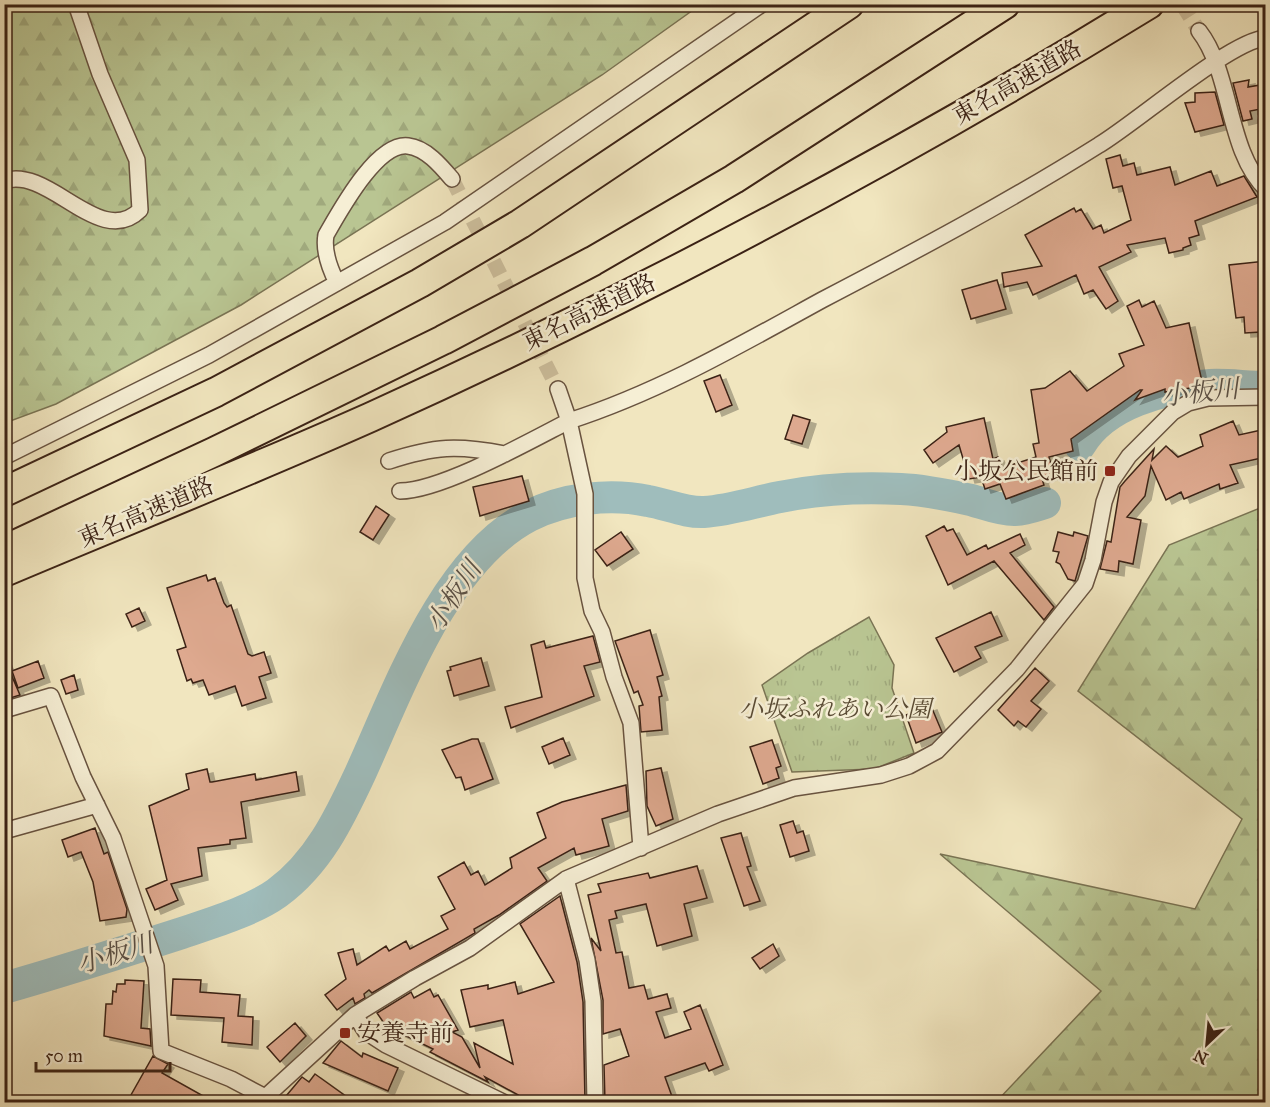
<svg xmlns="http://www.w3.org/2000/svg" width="1270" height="1107" font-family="'IM FELL Great Primer','Noto Serif JP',serif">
<defs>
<pattern id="forest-firs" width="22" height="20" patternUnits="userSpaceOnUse" patternTransform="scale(1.5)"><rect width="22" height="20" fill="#b9c592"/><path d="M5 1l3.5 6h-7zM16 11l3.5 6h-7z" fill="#a0a97d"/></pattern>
<pattern id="park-tufts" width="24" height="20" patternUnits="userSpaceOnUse" patternTransform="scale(1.5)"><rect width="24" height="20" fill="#b9c592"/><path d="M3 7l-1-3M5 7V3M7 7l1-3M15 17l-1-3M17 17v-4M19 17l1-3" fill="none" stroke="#a0a97d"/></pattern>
<filter id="shadow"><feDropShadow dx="6" dy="4" stdDeviation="0" flood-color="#0004"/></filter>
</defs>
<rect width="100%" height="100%" fill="#f1e6bf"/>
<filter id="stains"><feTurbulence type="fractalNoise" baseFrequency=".00333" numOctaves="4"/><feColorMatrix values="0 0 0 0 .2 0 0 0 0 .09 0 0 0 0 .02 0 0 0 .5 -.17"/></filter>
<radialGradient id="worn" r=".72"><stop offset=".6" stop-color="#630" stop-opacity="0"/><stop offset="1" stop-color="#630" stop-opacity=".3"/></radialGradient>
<path fill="url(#forest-firs)" stroke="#7a7454" stroke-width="1.5" d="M5 5H700L602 75 241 305 56 404 5 423Z
M1265 506V1102H996L1101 991 940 854 1195 909 1242 819 1078 691 1169 545Z"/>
<path fill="url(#park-tufts)" stroke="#7a7454" stroke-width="1.5" d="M869 617 894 665 892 688 914 753 874 769 792 772 762 685 808 653Z"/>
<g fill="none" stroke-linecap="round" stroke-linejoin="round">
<path stroke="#9fbdbc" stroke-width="32" d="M1080 445C1105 403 1164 388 1210 385 1228 384 1247 387 1266 387
M4 988C64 971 123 952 182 933 211 923 252 911 277 893 318 863 339 819 360 774 398 691 444 560 529 516 564 498 610 493 648 501 666 504 686 513 704 512 731 510 754 502 780 497 819 489 861 487 901 489 924 490 948 495 971 500 985 504 1000 510 1014 510 1025 510 1035 506 1045 503"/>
</g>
<path fill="#dea98f" stroke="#3b2215" stroke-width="1.5" filter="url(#shadow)" d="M1249 80 1248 87 1266 84V108L1250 111 1252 119 1243 121 1233 83Z
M1215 92 1224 125 1195 132 1185 103 1195 102V93Z
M1120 155 1123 166 1134 163 1137 175 1170 167 1175 185 1211 171 1217 186 1244 176 1257 197 1195 221 1199 235 1189 238 1191 245 1183 248V250L1169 253 1165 238 1127 245 1131 252 1099 267 1118 301 1106 309 1093 290 1084 294 1076 275 1033 295 1027 282 1004 287 1002 273 1042 266 1025 235 1074 208 1076 212 1081 209 1093 229 1101 225 1104 233 1131 220 1122 186 1113 188 1106 159Z
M1266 261V324L1260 325 1261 332 1245 333 1244 317 1236 318 1229 265Z
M997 280 1006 309 971 319 962 290Z
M1139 300 1142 307 1154 301 1166 328 1189 323 1203 386 1165 392V389L1135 400 1142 390H1140L1071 439 1073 451 1049 457 1054 475 1042 479 1044 485 1006 499 1000 484 985 489 981 477 969 479 959 445 933 463 924 450 947 432 946 427 984 418 993 459 998 457 1002 468 1036 457 1033 444 1039 443 1031 390 1045 388 1070 371 1087 391 1124 366 1119 354 1144 345 1127 306Z
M720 375 732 405 716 412 704 381Z
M793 415 810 420 802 444 785 439Z
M1233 421 1239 435 1266 429V457L1230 465 1238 483 1220 489 1219 484 1184 499 1181 492 1166 500 1151 466 1145 496 1127 517 1141 520 1133 564 1119 561 1118 572 1100 569 1107 541 1111 542 1120 487 1125 481 1154 449 1152 460 1166 446 1178 457 1203 446 1200 435Z
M522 476 529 501 480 516 473 487Z
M376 506 389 515 373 540 360 532Z
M944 526 947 531 953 529 967 555 986 545 988 549 1020 534 1025 545 1010 553 1054 607 1044 620 994 561 948 585 926 536Z
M621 532 633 549 607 566 595 550Z
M1058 532 1073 536 1074 532 1088 536 1075 581 1068 579 1060 564 1056 562 1059 552 1053 551Z
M206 575 208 581 215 578 224 603 227 607 231 605 248 654 252 656 264 652 271 673 259 677 266 698 242 706 235 686 209 695 203 680 193 683 191 679 187 681 177 650 186 647 167 588Z
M139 608 145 621 132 627 126 614Z
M991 612 1002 636 975 647 981 658 954 672 936 638Z
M650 630 663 675 657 677 662 696 659 697 662 730 641 732 639 706 643 705 638 691 634 693 615 641Z
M593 636 600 662 584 666 594 696 511 728 505 707 542 697 531 645 544 641 546 648Z
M4 658 20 695 4 700Z
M481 658 489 686 454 696 447 671 451 670 450 667Z
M38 661 44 678 18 688 12 671Z
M1035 668 1049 681 1031 701 1041 709 1026 727 1018 721 1014 726 998 710Z
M74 675 78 690 66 694 61 680Z
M931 706 942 732 916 743 906 715Z
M563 738 570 755 549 764 542 747Z
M472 739H478L493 779 465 790 461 777 456 778 442 750Z
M772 740 781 766 776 768 779 778 763 784 750 747Z
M661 768 673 819 656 826 647 806 646 771Z
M207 769 210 782H212L255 774 256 780 296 772 299 791 241 802 246 838 230 840V844L198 848 202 876 171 884 178 900 155 910 146 889 167 880 149 806 189 789 186 774Z
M626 785 628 811 602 819 609 846 576 855 574 848 538 868 547 881 499 915 474 929 475 933 372 993 369 990 364 994 365 998 355 1004 353 998 337 1010 325 995 346 979 338 953 353 949 357 965 386 946 389 951 406 941 410 949 448 929 441 916 455 909 438 877 464 862 471 875 478 871 485 885 512 868 510 858 546 838 537 813 562 802Z
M793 821 797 833 803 831 809 851 790 857 780 825Z
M95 828 104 854 108 852 127 909 126 917 100 921 93 882 81 852 68 857 62 840Z
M741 833 751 866 747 867 760 901 744 906 721 838Z
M697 866 707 898 684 904 692 936 657 946 646 904 615 911 617 918 609 920 616 953 622 952 629 988 644 985 648 999 667 994 671 1008 656 1012 665 1038 691 1029 684 1012 700 1005 723 1065 709 1071 705 1063 665 1077 674 1102H605L604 1065 629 1056 620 1029 603 1034V1000L591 938 601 951 588 895 601 892 598 884 648 873 650 878Z
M560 896 577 962 583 1002 585 1102H531L485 1077 488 1082 430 1052 433 1049 394 1030 390 1032 377 1013 411 992 414 998 430 989 434 997 438 995 458 1030 452 1032 462 1037 480 1068 474 1043 513 1064 503 1020 470 1027 461 990 488 985V989L515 982 518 994 554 982 520 924Z
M773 944 779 956 760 969 752 958Z
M173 979 201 980 200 992 240 995 238 1016 253 1017 252 1045 222 1042 224 1018 171 1015Z
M125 980 144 981 141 1028 150 1029 151 1046 104 1036 106 1004H112L113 991 116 992 117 984H125Z
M295 1023 306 1036 280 1062 267 1047Z
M341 1041 362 1057 363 1053 398 1068 388 1091 323 1063Z
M153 1056 168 1064 162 1073 214 1102H127Z
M315 1074 354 1102H281L302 1077 309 1082Z"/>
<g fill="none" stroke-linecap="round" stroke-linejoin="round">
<path stroke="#cdbf9d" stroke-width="15" stroke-dasharray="15 8" stroke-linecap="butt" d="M1182 4 1199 31
M452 179 558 389"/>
<g stroke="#685340" stroke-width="18">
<path id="street" d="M1199 31C1232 73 1227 152 1266 189
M4 181C49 165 100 250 140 210L137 160 100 74 76 4
M337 283C330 269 323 251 326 235 340 211 377 142 408 146 426 148 441 166 452 179
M4 457 209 355 445 222 762 4
M389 461C435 446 457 445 505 454
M400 491C441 491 530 441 569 421L558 389
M4 710 51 696 83 777 113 838 156 966 161 1051 231 1079 265 1097
M4 831 97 805
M641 848 631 723 614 677 602 632 592 611 585 578V494L569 421C659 392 740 345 822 300 916 251 1010 201 1099 145 1136 123 1231 40 1266 38
M566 879 587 960 593 1001 595 1102
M355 1015 366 1032 386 1045 503 1102
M260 1102 355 1015 415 978 470 948 566 879 718 814 762 799 794 788 881 775 909 766 937 751 1017 669 1085 584 1093 560 1104 502 1111 482 1129 456 1173 412 1188 403 1208 398 1266 397"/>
</g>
<g stroke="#3b2215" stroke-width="32">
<path id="highway" d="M4 492 216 392 420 283 520 224 849 4
M4 550 214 452 443 340 593 261 734 179 1005 4
M4 572C127 520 250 471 371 417 638 296 899 158 1149 4"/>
</g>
<use href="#street" stroke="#f6efd5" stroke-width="15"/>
<use href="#highway" stroke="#f1e6bf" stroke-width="28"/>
</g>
<g fill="#8f2418" stroke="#f6efd5" stroke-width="2">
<rect x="1104" y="465" width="12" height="12" rx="3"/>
<rect x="339" y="1027" width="12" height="12" rx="3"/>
</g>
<g text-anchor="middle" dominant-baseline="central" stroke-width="5" stroke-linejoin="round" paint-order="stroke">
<g font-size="24" fill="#3b2215" stroke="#f6efd5">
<text transform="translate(1017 82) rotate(-30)">東名高速道路</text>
<text transform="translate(589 312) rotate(-26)">東名高速道路</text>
<text transform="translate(146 512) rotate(-23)">東名高速道路</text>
</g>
<g font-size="24" fill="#3b2215" stroke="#f6efd5" text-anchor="end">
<text x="1098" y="471">小坂公民館前</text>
<text x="357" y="1033" text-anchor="start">安養寺前</text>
</g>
<g font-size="24" font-style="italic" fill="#5a4b34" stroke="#f6efd5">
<text x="835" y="709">小坂ふれあい公園</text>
</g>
<g font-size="26" font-style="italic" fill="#595047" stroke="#f6efd5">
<text transform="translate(1200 392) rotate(-6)">小板川</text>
<text transform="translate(453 596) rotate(-57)">小板川</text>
<text transform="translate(115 953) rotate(-17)">小板川</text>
</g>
</g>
<rect width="1270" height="1107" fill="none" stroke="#f1e6bf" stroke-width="24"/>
<rect x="6" y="6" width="1258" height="1095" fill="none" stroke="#3b2215" stroke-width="3"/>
<rect x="12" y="12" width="1246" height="1083" fill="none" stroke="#3b2215" stroke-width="1.5"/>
<g transform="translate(1207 1044) rotate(206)" stroke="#f6efd5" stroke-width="4.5" paint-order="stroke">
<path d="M0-4.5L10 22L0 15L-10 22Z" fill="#3b2215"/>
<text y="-9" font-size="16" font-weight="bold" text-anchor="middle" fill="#3b2215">N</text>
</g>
<path d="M36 1062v9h134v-9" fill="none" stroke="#3b2215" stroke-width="3"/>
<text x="45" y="1062" font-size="18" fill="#3b2215" stroke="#f6efd5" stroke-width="4.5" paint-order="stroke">50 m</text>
<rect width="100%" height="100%" filter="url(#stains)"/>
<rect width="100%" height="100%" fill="url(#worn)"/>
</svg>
